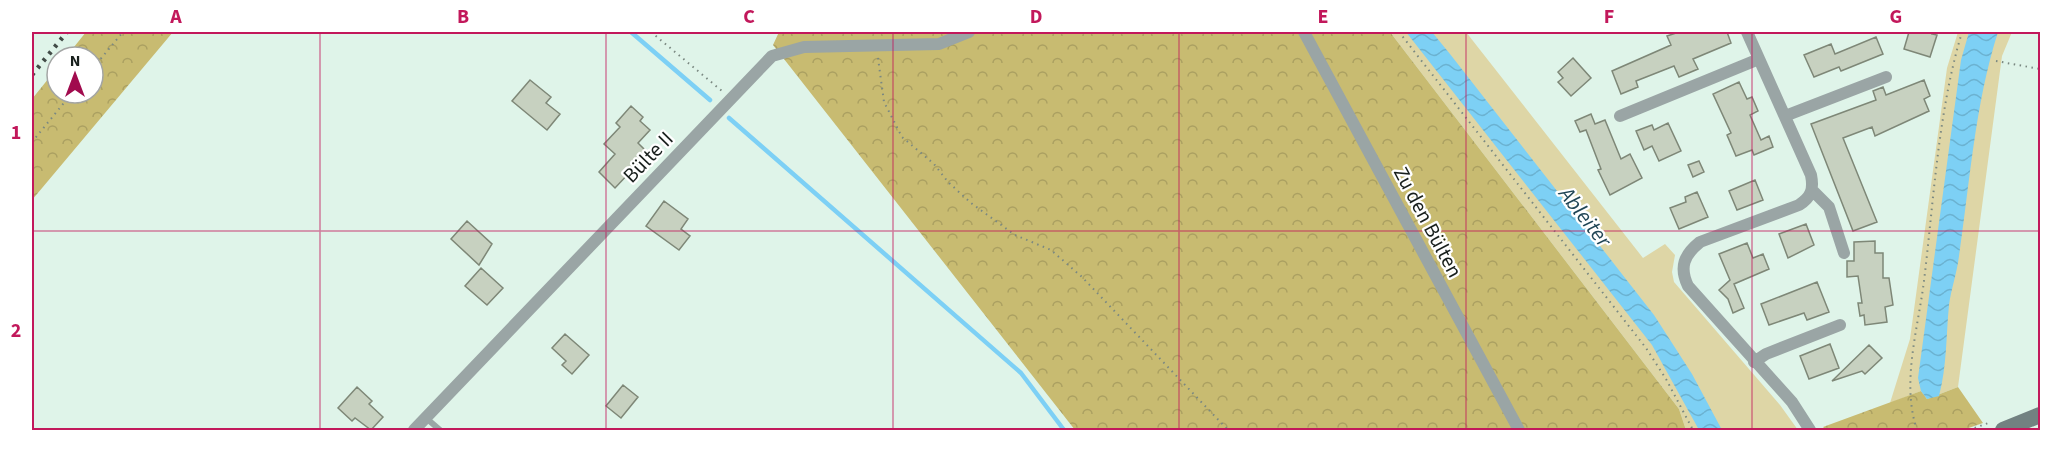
<svg xmlns="http://www.w3.org/2000/svg" width="2072" height="462" font-family="'Source Sans 3',sans-serif">
<defs>
<pattern id="forest-crowns" width="20" height="18" patternUnits="userSpaceOnUse" patternTransform="scale(1.5)"><rect width="20" height="18" fill="#c8bb71"/><path d="M2 6a3 3 0 1 1 6 0M12 15a3 3 0 1 1 6 0" fill="none" stroke="#aba061"/></pattern>
<pattern id="water-waves" width="16" height="10" patternUnits="userSpaceOnUse" patternTransform="scale(1.5)"><rect width="16" height="10" fill="#7dd0f5"/><path d="M0 5q4-4 8 0t8 0" fill="none" stroke="#6bb2d1"/></pattern>
</defs>
<rect width="100%" height="100%" fill="#dff4e9"/>
<path fill="#ded6a6" d="M1390 32H1466L1643 258 1665 244 1675 255 1672 272 1674 282 1780 405 1798 430H1686L1679 409Z
M1958 32H2012L2002 56 1958 387 1927 399 1921 391 1890 403 1910 339 1947 68Z"/>
<path fill="url(#forest-crowns)" d="M86 32H173L32 200V99L57 68V93H93V57H66Z
M779 32H1390L1679 409 1686 430H1075L773 45Z
M1958 387 1983 423 1963 430H1826L1823 427 1921 391 1927 399Z"/>
<path fill="url(#water-waves)" d="M1406 32H1432L1450 54 1654 315 1692 374 1722 430H1699L1652 345Z
M1969 32H1998C1975 104 1970 181 1959 256 1957 273 1951 289 1949 305 1946 336 1947 366 1939 396L1927 399 1921 391 1918 378 1961 60Z"/>
<g fill="none" stroke-linecap="round" stroke-linejoin="round">
<path stroke="#7dd0f5" stroke-width="4.5" d="M631 32 710 100
M729 118 1021 373 1064 430"/>
</g>
<path fill="#c7d1c0" stroke="#7e8777" stroke-width="1.5" d="M1679 32H1727L1731 43 1693 59 1698 69 1679 77 1674 66 1636 81 1638 87 1621 94 1612 71 1671 45 1667 36Z
M1909 32H1933L1932 34 1937 35 1930 57 1904 49Z
M1876 37 1883 54 1841 71 1839 67 1814 77 1804 55 1831 44 1835 54Z
M1573 58 1591 78 1571 96 1558 82 1563 78 1558 72Z
M530 80 551 97 546 103 560 114 547 130 512 101Z
M1924 80 1930 96 1924 99 1929 111 1875 136 1872 127 1843 138 1877 222 1853 231 1811 124 1876 100 1873 91 1883 87 1886 95Z
M1739 82 1747 99 1752 97 1758 111 1750 115 1761 140 1769 136 1773 147 1754 155 1752 150 1736 156 1727 135 1731 133 1713 94Z
M631 106 643 117 640 121 650 130 638 143 648 153 615 188 599 172 615 154 604 144 620 127 616 123Z
M1591 114 1595 124 1605 120 1621 159 1630 154 1642 178 1610 195 1598 170 1601 169 1586 130 1580 132 1575 121Z
M1668 123 1681 151 1659 161 1652 146 1644 150 1636 131 1652 125 1654 130Z
M1699 161 1704 172 1693 177 1688 165Z
M1755 180 1763 200 1737 210 1729 191Z
M1697 192 1708 217 1679 229 1670 208 1686 202 1685 197Z
M664 201 688 219 681 229 690 236 679 250 646 226Z
M467 221 492 244 479 265 451 239Z
M1806 224 1814 245 1788 258 1779 234Z
M1875 241V253H1883V278H1889L1893 305 1885 307 1887 322 1865 325 1864 315 1860 316 1858 303H1862L1858 276 1847 277V261H1854V242Z
M1747 243 1753 258 1763 254 1769 269 1734 284 1744 308 1733 313 1728 299 1719 290 1730 280 1719 254Z
M481 268 503 288 487 305 465 286Z
M1817 282 1829 312 1807 320 1804 313 1769 325 1761 304Z
M565 334 589 355 572 374 562 365 566 361 552 348Z
M1830 344 1839 368 1809 379 1800 356Z
M1869 345 1882 358 1865 374 1862 371 1832 381Z
M623 385 638 397 621 418 606 406Z
M357 387 372 401 369 404 383 417 371 430 355 418 352 421 338 408Z"/>
<g fill="none" stroke-linecap="round" stroke-linejoin="round">
<path stroke="#7a8881" stroke-width="2" stroke-dasharray="1.5 4.5" stroke-linecap="butt" d="M651 32 722 91
M1399 32 1646 348 1666 379 1693 430
M878 58 884 102 902 137 934 164 948 182 971 203 1015 235 1051 250 1082 277 1228 430
M1996 61 2040 69
M93 68 123 32
M32 142 72 93
M1917 430C1901 383 1918 329 1924 281 1934 198 1938 112 1962 32
M1969 430 1991 422"/>
<path stroke="#9aa5a5" stroke-width="6" d="M426 418 440 430"/>
<path stroke="#9aa5a5" stroke-width="12" d="M1304 32 1519 430
M1747 32 1811 175C1814 190 1811 197 1799 205L1700 242C1684 255 1679 267 1688 286L1792 402 1810 430
M1620 116 1759 59
M1785 116 1886 77
M1813 191 1829 207 1844 253
M1754 362 1766 354 1840 325
M414 430 772 56 804 47 939 44 969 32"/>
<path stroke="#728181" stroke-width="16" d="M2003 430 2040 415"/>
<path stroke="#424c47" stroke-width="4.5" stroke-dasharray="3 6" stroke-linecap="butt" d="M32 75 67 32"/>
</g>
<path fill="none" stroke="#c2185b" stroke-width="1.5" stroke-opacity="0.55" d="M320 32V430M606 32V430M893 32V430M1179 32V430M1466 32V430M1752 32V430M32 231H2040"/>
<g text-anchor="middle" dominant-baseline="central" stroke-width="4.5" stroke-linejoin="round" paint-order="stroke">
<g font-size="21" fill="#181f1c" stroke="#fff">
<text transform="translate(648 157) rotate(-46)">Bülte II</text>
<text transform="translate(1428 222) rotate(62)">Zu den Bülten</text>
</g>
<g font-size="22" font-style="italic" fill="#214656" stroke="#fff">
<text transform="translate(1585 217) rotate(52)">Ableiter</text>
</g>
</g>
<rect width="2072" height="462" fill="none" stroke="#ffffff" stroke-width="66"/>
<g transform="translate(75 75)"><circle r="28" fill="#ffffff" stroke="#a3a5a4" stroke-width="1.5"/>
<path d="M0-4.5L10 22L0 15L-10 22Z" fill="#a10b4e"/>
<text y="-9" font-size="16" font-weight="bold" text-anchor="middle" fill="#181f1c">N</text>
</g>
<rect x="33" y="33" width="2006" height="396" fill="none" stroke="#c2185b" stroke-width="2"/>
<g font-size="20" text-anchor="middle" font-weight="bold" fill="#c2185b">
<text x="176" y="23">A</text>
<text x="463" y="23">B</text>
<text x="749" y="23">C</text>
<text x="1036" y="23">D</text>
<text x="1323" y="23">E</text>
<text x="1609" y="23">F</text>
<text x="1896" y="23">G</text>
<text x="16" y="139">1</text>
<text x="16" y="337">2</text>
</g>
</svg>
